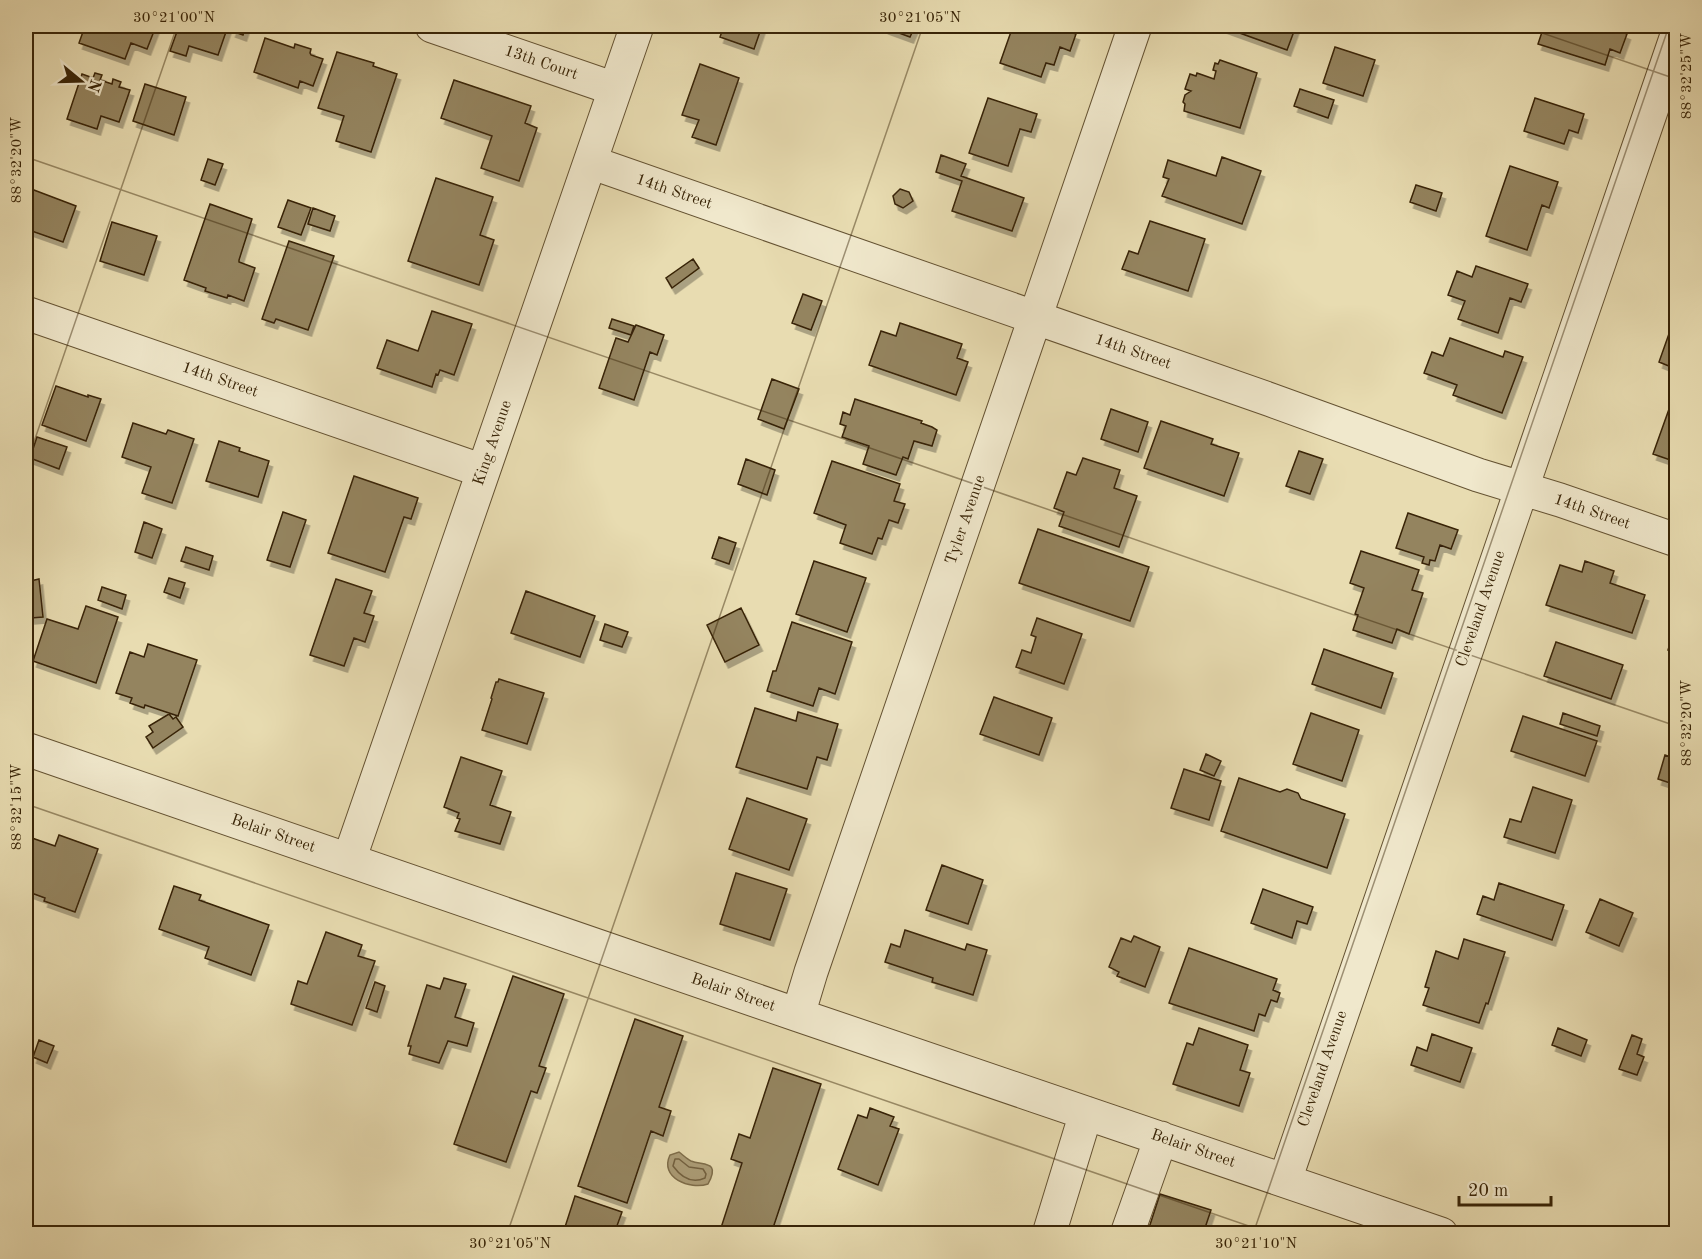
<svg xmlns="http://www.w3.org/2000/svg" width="1702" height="1259" font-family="'Old Standard TT',serif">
<defs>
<filter id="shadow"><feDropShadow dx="3.5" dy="6" stdDeviation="0" flood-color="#0004"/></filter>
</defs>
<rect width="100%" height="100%" fill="#e8dcb1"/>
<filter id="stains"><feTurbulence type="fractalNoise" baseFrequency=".00333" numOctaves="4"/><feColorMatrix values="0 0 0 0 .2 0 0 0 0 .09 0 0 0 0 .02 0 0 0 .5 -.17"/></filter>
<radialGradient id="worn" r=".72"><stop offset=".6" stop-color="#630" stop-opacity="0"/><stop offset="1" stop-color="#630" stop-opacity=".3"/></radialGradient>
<path fill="#ac9d77" stroke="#7e6d4a" stroke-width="1.5" d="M679 1152C683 1155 687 1159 691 1161 703 1166 721 1160 708 1184 690 1190 659 1178 670 1155Z"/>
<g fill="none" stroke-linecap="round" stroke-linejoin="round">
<path stroke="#72603f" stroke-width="1.5" d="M675 1159H679L689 1167 703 1169 706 1174 705 1178C692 1184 681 1177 673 1166Z"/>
</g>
<path fill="#94845f" stroke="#382407" stroke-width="1.5" filter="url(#shadow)" d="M85 26H156L147 49 131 43 125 59 79 43Z
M179 26H228L218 55 189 46 186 56 170 51Z
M233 26H246L243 35 232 31 234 26Z
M724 26H762L754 49 720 37Z
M885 26H915L910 37 885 28Z
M1013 26H1052L1076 34 1070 51 1060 47 1054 65 1046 63 1041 77 1000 63Z
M1220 26H1296L1287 50Z
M1544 26H1613L1612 28 1627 34 1620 53 1610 49 1605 65 1538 44Z
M265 38 294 48 295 44 311 49 310 53 311 55 323 59 313 86 300 81 298 88 254 72Z
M1335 47 1375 60 1363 96 1323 83Z
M337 52 374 63 373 66 397 74 371 152 336 141 344 116 318 108Z
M1220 60 1257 73 1240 128 1184 111 1185 104 1183 102 1185 95 1191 91 1185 89 1190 74 1196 76 1197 73 1214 79 1216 71 1213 70 1215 63 1218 64Z
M700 64 739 78 716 145 692 137 699 120 682 115Z
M95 73 102 75 100 80 112 84 113 79 121 82 119 87 130 90 119 122 101 116 97 129 67 119 82 74 93 78Z
M454 80 531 106 525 123 537 128 519 181 481 168 492 136 441 118Z
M145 84 186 97 174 135 133 121Z
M1300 89 1334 100 1328 118 1294 106Z
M988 98 1037 114 1031 132 1020 129 1008 166 969 153Z
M1535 98 1584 114 1578 133 1569 130 1564 144 1524 131Z
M941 155 966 164 961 176 1024 198 1012 231 952 211 962 181 936 172Z
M1222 157 1261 171 1242 224 1162 196 1169 179 1163 177 1168 160 1216 176Z
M208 159 223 164 215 185 201 180Z
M1510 166 1558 182 1549 208 1542 205 1527 250 1486 236Z
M436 178 493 197 480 235 494 240 479 285 408 261Z
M1416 185 1442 193 1436 211 1410 202Z
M26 187 76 206 63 242 26 229Z
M900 189 909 192 913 201 903 208 895 204 893 196Z
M288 200 311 208 301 235 278 227Z
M210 204 252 219 239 260V262L255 268 244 301 228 295 227 298 205 291 206 288 184 280Z
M313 208 335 216 330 231 308 224Z
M1150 221 1205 239 1188 291 1122 269 1129 251 1138 254Z
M112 222 157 236 144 275 100 261Z
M289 241 334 256 308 330 276 319 274 323 262 319Z
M693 259 699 268 672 288 666 278Z
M1476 266 1528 284 1521 302 1510 298 1498 333 1458 319 1465 301 1448 295 1457 271 1472 277Z
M803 294 822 301 811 330 792 323Z
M432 311 472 324 454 375 440 370 438 375 436 374 432 387 377 368 387 340 418 351Z
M1676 314V369L1659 362Z
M612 319 634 326 631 335 609 328Z
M900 323 962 344 957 358 968 362 956 395 869 365 881 331 896 336Z
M636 325 664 335 657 355 650 352 634 400 599 388 616 338 628 342Z
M1450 338 1503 357 1505 351 1523 357 1502 413 1453 395 1457 385 1424 373 1432 352 1443 356Z
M772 379 799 389 784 429 758 419Z
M56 386 88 397V395L101 399 86 441 42 425Z
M1673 398 1676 400V462L1653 454Z
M855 399 922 421 921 423 932 427 937 430 932 446 914 441 908 459 903 457 896 475 863 464 869 446 842 437 846 426 840 424 843 412 850 415Z
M1111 409 1148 422 1138 452 1101 439Z
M1161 421 1213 439 1211 444 1239 453 1224 496 1144 468Z
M133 423 166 434 168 430 194 439 172 503 142 493 151 467 122 457Z
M37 437 67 447 59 469 30 458Z
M219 441 240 448 239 451 269 461 258 497 206 481Z
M1299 451 1323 459 1310 494 1286 486Z
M1083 458 1120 470 1114 488 1137 496 1119 547 1059 526 1064 512 1054 508 1067 472 1076 475Z
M746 459 775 470 767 495 738 484Z
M832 461 900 484 894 501 905 504 898 523 889 520 882 539 878 538 872 554 840 543 846 525 814 513Z
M354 476 418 498 411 519 404 517 385 572 328 553Z
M283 512 306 520 290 567 267 560Z
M1408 513 1458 530 1451 549 1440 545 1435 561 1430 560 1429 565 1422 563 1424 557 1396 548Z
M144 522 162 529 152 558 135 552Z
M1038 529 1149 567 1130 621 1019 583Z
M719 537 736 543 729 564 712 558Z
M186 547 213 556 209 570 181 561Z
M1361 551 1419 570 1412 590 1423 593 1409 634 1397 629 1392 643 1353 630 1358 615 1355 614 1364 588 1350 583Z
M814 561 866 578 847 632 796 614Z
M1585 561 1614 571 1610 583 1645 595 1632 633 1546 605 1560 565 1582 572Z
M169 578 185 583 180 598 164 592Z
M39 579 43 617 31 618 30 607H26V582Z
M336 579 372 591 364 613 374 616 365 642 354 638 344 666 310 655Z
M102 587 126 595 122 609 98 600Z
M526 591 595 616 580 657 511 633Z
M86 606 118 617 96 683 33 661 47 619 78 629Z
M741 608 759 645 725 662 707 625Z
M1037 618 1082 634 1064 684 1016 667 1022 650 1031 653 1036 637 1031 635Z
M792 622 852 642 835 694 819 688 813 706 767 691 773 671H776Z
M605 624 628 632 622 647 600 640Z
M1676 625V653L1668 650Z
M1556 642 1623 665 1611 699 1544 676Z
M148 644 197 660 178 716 145 705 144 708 130 703 132 698 116 693 130 652 144 657Z
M1324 649 1393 673 1381 708 1312 684Z
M499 679 544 693 527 744 482 730 492 699 491 698 496 682H498Z
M994 697 1052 718 1039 755 980 734Z
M755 708 796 721 798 712 838 724 827 760 817 757 807 789 736 767Z
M1311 713 1359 730 1342 781 1293 764Z
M1563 713 1600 726 1597 736 1560 724Z
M169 714 173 719 176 717 183 727 153 748 146 737 153 732 149 726Z
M1523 716 1597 741 1585 776 1511 751Z
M1206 754 1221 761 1214 776 1200 770Z
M1665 755 1676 759V785L1658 779Z
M461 757 502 771 490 805 511 812 500 844 455 831 460 819 457 818 459 813 444 807Z
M1184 769 1221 781 1209 820 1171 808Z
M1239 778 1280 792 1287 789 1298 793 1301 799 1345 814 1327 868 1221 831Z
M1533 787 1572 800 1555 853 1504 837 1510 819 1521 822Z
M747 798 807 819 789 870 729 849Z
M59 835 98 849 75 912 44 901 45 898 26 891V856L32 838 55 846Z
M942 865 983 880 968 924 926 910Z
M736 873 787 889 770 940 720 924Z
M1499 883 1564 905 1552 940 1477 914 1483 896 1494 900Z
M174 886 201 895 199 900 269 925 251 975 205 958 209 947 159 929Z
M1263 889 1313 907 1307 924 1297 921 1292 938 1251 923Z
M1600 899 1633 913 1619 946 1586 932Z
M905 930 965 950 967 944 987 950 973 995 932 982 933 978 885 962 891 944 900 947Z
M326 932 362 945 358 956 375 961 352 1025 291 1004 298 981 307 984Z
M1134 936 1160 947 1145 987 1117 976 1119 972 1109 967 1121 938 1131 942Z
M1464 939 1505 952 1488 1004 1486 1003 1479 1023 1423 1005 1429 988 1425 987 1436 951 1458 959Z
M1189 948 1277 979 1273 990 1280 993 1277 1002 1271 1000 1265 1016 1259 1014 1254 1031 1169 1003Z
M513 976 564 994 539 1066 546 1068 537 1093 531 1091 506 1162 454 1144Z
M444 978 466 984 455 1017 474 1023 467 1046 448 1041 439 1063 409 1054 411 1046H408L427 985 440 989Z
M375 982 385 986 377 1012 366 1008Z
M635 1019 683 1036 659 1107 671 1111 663 1136 651 1131 627 1203 578 1186Z
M1199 1028 1248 1045 1240 1070 1250 1073 1239 1106 1173 1084 1187 1043 1193 1045Z
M1558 1028 1587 1040 1581 1056 1552 1045Z
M1432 1034 1472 1048 1460 1082 1411 1065 1417 1047 1427 1051Z
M1632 1035 1642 1039 1637 1054 1644 1057 1637 1075 1619 1069Z
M39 1040 54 1046 47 1063 33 1057Z
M773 1068 821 1084 771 1234H719L742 1163 731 1159 739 1134 750 1138Z
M870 1108 894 1117 890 1126 899 1129 878 1185 838 1169 858 1115 867 1118Z
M1160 1194 1211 1210 1203 1234H1147Z
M575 1196 622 1212 614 1234H583L565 1227Z
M34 1227 52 1234H32Z"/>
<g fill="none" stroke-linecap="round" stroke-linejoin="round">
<g stroke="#645232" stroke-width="35">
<path id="minor" d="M432 26 615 89
M590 162 1271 400 1478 475 1560 500 1676 540
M26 313 483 471
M26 749 798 1015 1441 1234
M349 860 637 26
M798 1015 811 972 1135 26
M1285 1180 1676 38
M1049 1234 1086 1113
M1127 1234 1161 1138"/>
</g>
<use href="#minor" stroke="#f0e8cc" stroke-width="33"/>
</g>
<path fill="none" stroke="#382407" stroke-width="1.5" stroke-opacity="0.45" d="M1522 26 1676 79M26 157 1676 726M26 465 177 26M26 804 1272 1234M507 1234 923 26M1253 1234 1669 26"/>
<g text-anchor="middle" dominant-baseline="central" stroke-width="4.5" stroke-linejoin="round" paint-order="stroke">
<g font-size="16" fill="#382407" stroke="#f0e8cc">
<text transform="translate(541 63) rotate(19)">13th Court</text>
<text transform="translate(674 192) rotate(19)">14th Street</text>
<text transform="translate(1133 352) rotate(19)">14th Street</text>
<text transform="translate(220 380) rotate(19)">14th Street</text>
<text transform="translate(493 443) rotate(-71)">King Avenue</text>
<text transform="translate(1592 512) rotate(19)">14th Street</text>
<text transform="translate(966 520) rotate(-71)">Tyler Avenue</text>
<text transform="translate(1481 609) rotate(-71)">Cleveland Avenue</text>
<text transform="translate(273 834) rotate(19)">Belair Street</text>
<text transform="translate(733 993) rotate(19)">Belair Street</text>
<text transform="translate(1323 1069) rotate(-71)">Cleveland Avenue</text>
<text transform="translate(1193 1149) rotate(19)">Belair Street</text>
</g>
</g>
<rect width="1702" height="1259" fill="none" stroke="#e8dcb1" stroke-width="66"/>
<g transform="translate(81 81) rotate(109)" stroke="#f0e8cc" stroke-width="4.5" paint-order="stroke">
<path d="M0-4.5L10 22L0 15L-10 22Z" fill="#382407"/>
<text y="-9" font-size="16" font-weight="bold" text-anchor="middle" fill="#382407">N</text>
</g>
<path d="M1459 1196v9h92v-9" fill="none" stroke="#382407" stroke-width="3"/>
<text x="1468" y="1196" font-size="18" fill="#382407" stroke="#f0e8cc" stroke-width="4.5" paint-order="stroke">20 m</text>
<rect x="33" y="33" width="1636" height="1193" fill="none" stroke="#382407" stroke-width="2"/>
<g font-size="15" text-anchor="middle" fill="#382407">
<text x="174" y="22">30°21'00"N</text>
<text x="920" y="22">30°21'05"N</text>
<text transform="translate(1686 76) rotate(-90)" y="5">88°32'25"W</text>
<text transform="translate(16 160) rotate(-90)" y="5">88°32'20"W</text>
<text transform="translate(1686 723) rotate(-90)" y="5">88°32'20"W</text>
<text transform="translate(16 807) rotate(-90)" y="5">88°32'15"W</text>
<text x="510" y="1248">30°21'05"N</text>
<text x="1256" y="1248">30°21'10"N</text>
</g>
<rect width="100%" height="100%" filter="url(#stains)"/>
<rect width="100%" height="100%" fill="url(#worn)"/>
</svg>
